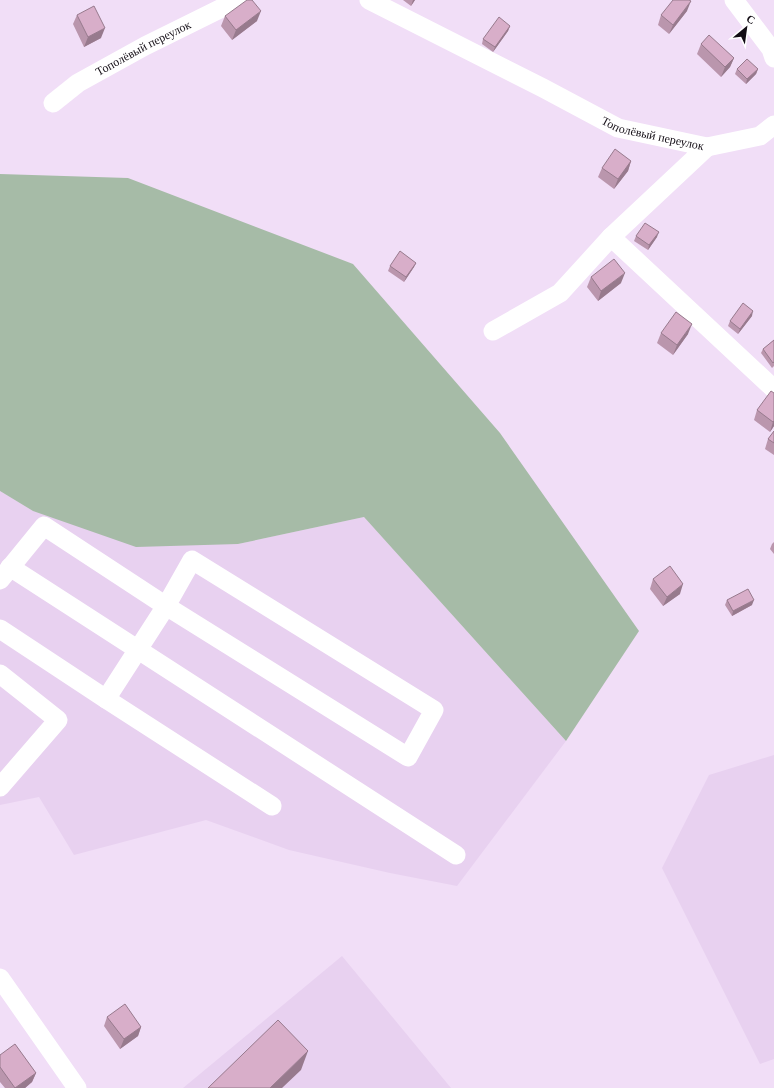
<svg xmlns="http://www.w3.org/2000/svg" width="774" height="1088" font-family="Georgia,serif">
<rect width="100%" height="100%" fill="#f1def7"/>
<path fill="#e8d1f0" d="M0 491 33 511 238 544 364 517 566 741 457 886 390 873 289 850 206 820 74 855 39 797 0 805Z
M774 755V1059L760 1064 662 868 709 775Z
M342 956 451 1088H183Z"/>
<path fill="#a6bba7" d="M0 174 128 178 353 264 500 433 639 631 566 741 364 517 238 544 136 547 33 511 0 491Z"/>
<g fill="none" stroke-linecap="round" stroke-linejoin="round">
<g stroke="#fff" stroke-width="19">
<path id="s1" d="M369 0 543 88 618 128 707 147 611 237 774 389"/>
<path d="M734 0 771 49 774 58"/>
<path id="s2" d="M53 103 78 83 145 46 238 0"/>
<path d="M707 147 760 136 774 125"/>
<path d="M493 331 560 293 611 237"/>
<path d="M10 567 456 855"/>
<path d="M0 580 44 526 166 606 408 757 434 710 192 560 166 606 106 699 272 806"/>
<path d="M0 629 106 699"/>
<path d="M0 674 58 720 0 787"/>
<path d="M0 978 77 1088"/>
</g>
</g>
<path fill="#ba96ad" d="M403 0H415L411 6Z
M687 11 669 34 658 25 661 15Z
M77 15 101 38 84 47 73 24Z
M225 16 257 21 232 40 221 26Z
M510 26 508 31 493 52 482 44 483 39Z
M701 44 734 58 730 67 721 77 697 54Z
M737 69H758L756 74 746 84 735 74Z
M631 161 628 171 614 189 598 177 602 168Z
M636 236 657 237 648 250 634 241Z
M416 263 414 267 404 282 388 271 390 266Z
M591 277 621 283 598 301 587 287Z
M752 316 738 334 728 326 730 321Z
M661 333 688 334 673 355 657 343Z
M774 340V366L772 368 761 353 763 349Z
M774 393V426L770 432 754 420 757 410Z
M774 431V455L765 449 768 439Z
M774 542V554L770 549 772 544Z
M653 579 680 594 663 606 650 589Z
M727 600 752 605 732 616 725 605Z
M107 1017 141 1027 138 1036 120 1049 104 1026Z
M0 1055 36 1073 32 1082 25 1088H5L0 1082Z"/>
<path fill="#977a8d" d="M413 0H415L411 6Z
M691 1 687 11 669 34 673 25Z
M261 11 257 21 232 40 236 30Z
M510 26 508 31 493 52 495 47Z
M105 28 101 38 84 47 88 37Z
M734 58 730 67 721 77 725 67Z
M758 69 756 74 746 84 747 79Z
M631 161 628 171 614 189 618 179Z
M659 232 657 237 648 250 649 245Z
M416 263 414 267 404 282 406 277Z
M625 273 621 283 598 301 601 291Z
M753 311 752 316 738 334 740 329Z
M692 324 688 334 673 355 677 345Z
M774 421V426L770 432 773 422Z
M683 584 680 594 663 606 667 597Z
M754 600 752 605 732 616 733 611Z
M141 1027 138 1036 120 1049 124 1039Z
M308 1051 301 1070 282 1088H270Z
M36 1073 32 1082 25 1088H15Z"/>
<path fill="#d8aec9" stroke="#977a8d" d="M247 0H252L261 11 236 30 225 16Z
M673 0H689L691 1 673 25 661 15Z
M94 6 105 28 88 37 77 15Z
M499 17 510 26 495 47 483 39Z
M709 35 734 58 725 67 701 44Z
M747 59 758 69 747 79 737 69Z
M615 149 631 161 618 179 602 168Z
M645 223 659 232 649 245 636 236Z
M400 251 416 263 406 277 390 266Z
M614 259 625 273 601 291 591 277Z
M743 303 753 311 740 329 730 321Z
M676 312 692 324 677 345 661 333Z
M774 340V362L773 363 763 349Z
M771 391 774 393V421L773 422 757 410Z
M774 431V443L768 439Z
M670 566 683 584 667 597 653 579Z
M748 589 754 600 733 611 727 600Z
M125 1004 141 1027 124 1039 107 1017Z
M278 1020 308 1051 270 1088H208Z
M15 1044 36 1073 15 1088 0 1067V1055Z"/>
<g text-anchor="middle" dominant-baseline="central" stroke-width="4" stroke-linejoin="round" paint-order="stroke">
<g font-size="12" fill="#120c14" stroke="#fff">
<text stroke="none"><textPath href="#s2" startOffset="106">Тополёвый переулок</textPath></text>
<text stroke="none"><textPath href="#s1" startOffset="315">Тополёвый переулок</textPath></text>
</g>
</g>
<g transform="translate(746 28) rotate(29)" stroke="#ffffff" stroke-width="3" paint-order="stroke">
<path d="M0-3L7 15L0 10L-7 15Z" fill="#120c14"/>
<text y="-6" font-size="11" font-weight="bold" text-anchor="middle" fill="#120c14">С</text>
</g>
</svg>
